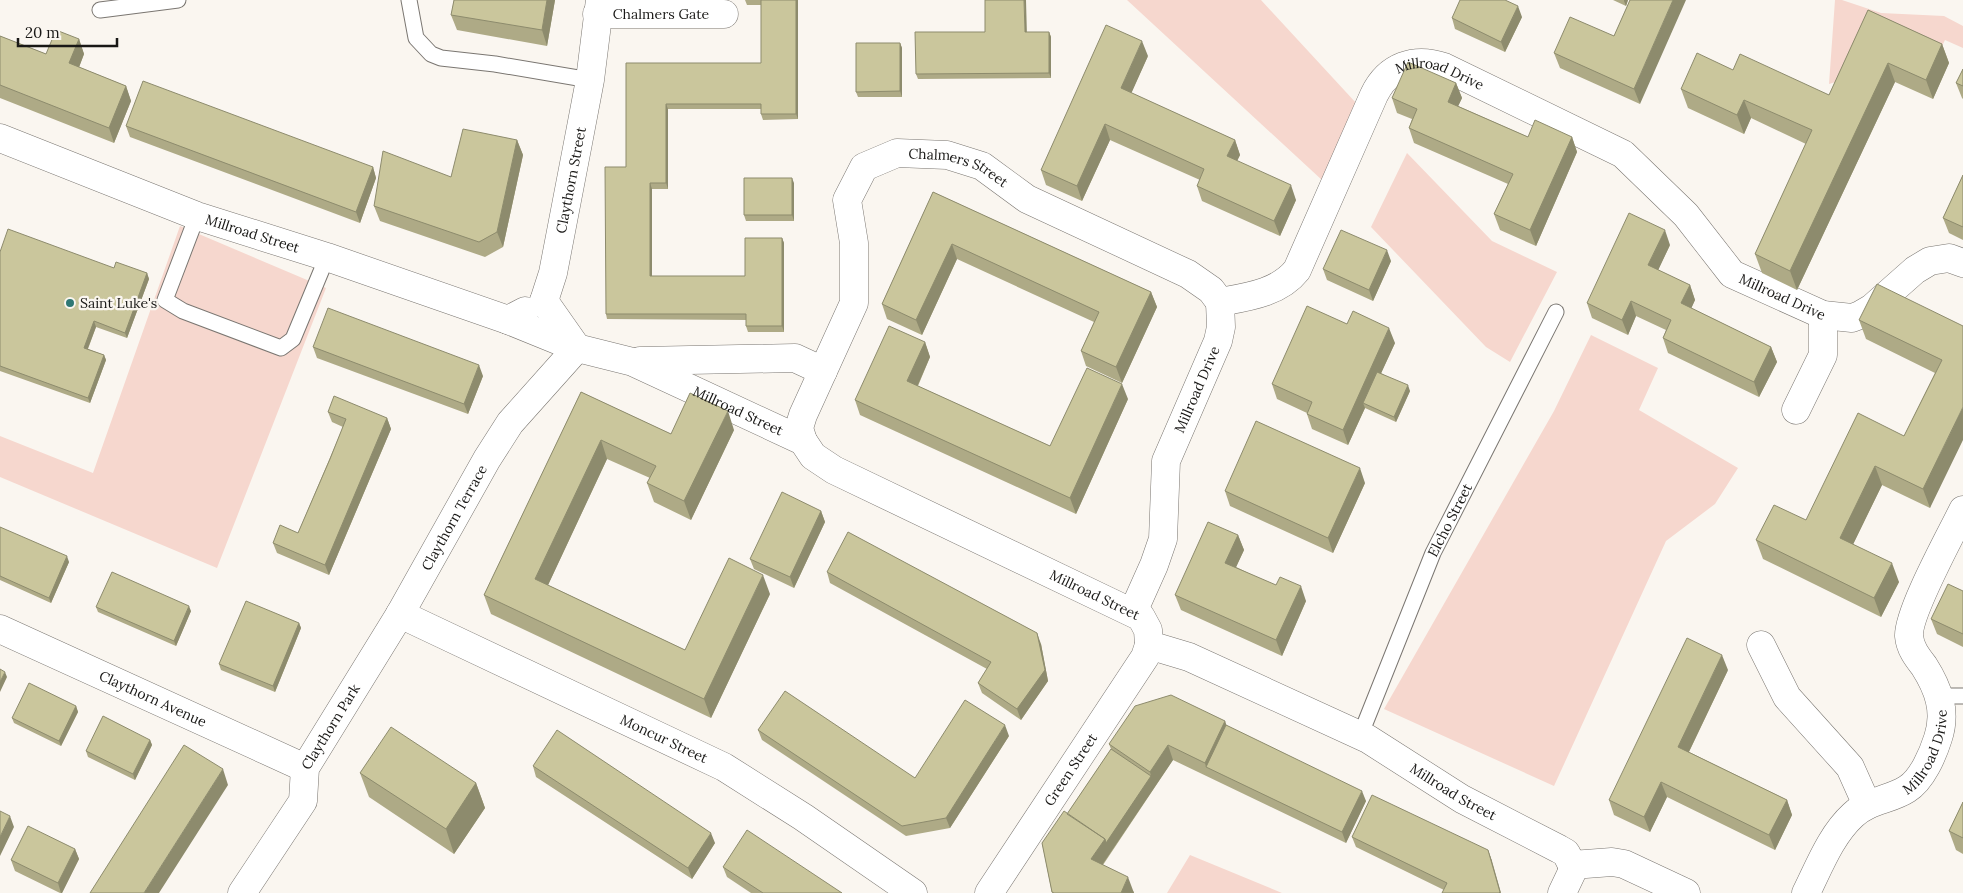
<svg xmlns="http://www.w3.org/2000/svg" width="1963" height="893" font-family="Lora,serif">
<rect width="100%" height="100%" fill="#faf6f0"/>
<path fill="#f6d7ce" d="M1127 0H1261L1357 104 1323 181Z
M1835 0H1842L1881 13 1944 16 1963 26V48L1945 40 1940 50 1829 84Z
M1407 153 1492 241 1557 272 1510 362 1486 347 1371 227Z
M180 226 326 288 217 568 0 477V436L93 473Z
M1591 335 1658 368 1639 410 1738 468 1715 504 1666 541 1554 786 1384 709 1554 411Z
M1190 855 1282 893H1167Z"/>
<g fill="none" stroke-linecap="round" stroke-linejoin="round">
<g stroke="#7a7671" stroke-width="17">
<g id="lane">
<path d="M409 0 416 38 431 54 441 58 495 64 590 80"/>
<path d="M100 10 178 0"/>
<path d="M197 216 165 300 183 311 281 348 293 339 327 257"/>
<path d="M1939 696H1963"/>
<path id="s1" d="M1360 736 1433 553 1556 312"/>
</g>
</g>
<g stroke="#7a7671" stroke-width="29">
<g id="street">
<path id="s2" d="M597 14H724"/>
<path id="s3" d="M0 138 197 216 327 257 508 320 525 311"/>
<path id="s4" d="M544 301 553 273 578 143 590 80 600 0"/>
<path id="s5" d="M508 320 577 348 633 362 803 441 813 456 834 470 1141 617 1148 630 1149 645 1189 657 1368 739 1462 799 1559 849 1566 853 1572 865 1612 862 1624 864 1686 893"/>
<path d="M640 361 795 358 823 371"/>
<path d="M1796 410 1823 355V315"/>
<path id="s6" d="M803 441 799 428 803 415 854 303V243L847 200 864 167 897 153 947 155 982 166 1027 199 1188 274 1211 290 1220 302"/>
<path id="s7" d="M1133 612 1154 565 1163 539 1166 461 1218 341 1221 327 1220 302C1247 297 1279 293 1297 270L1374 95C1388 66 1414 57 1444 67L1623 154 1686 215 1732 274 1823 315 1852 318 1860 315 1872 308 1915 270 1930 261 1949 258 1963 263"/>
<path id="s8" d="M400 614 724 767 803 817 913 893"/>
<path id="s9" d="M0 629 305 768"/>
<path d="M1761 645 1787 697 1850 767 1867 805"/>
<path id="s10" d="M242 893 303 801 305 768 400 614 487 459 510 423 577 348 544 301"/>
<path id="s11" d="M989 893 1145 657 1149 645"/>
<path d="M1562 893 1572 872V865"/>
<path id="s12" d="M1806 893C1819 867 1831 835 1853 815 1869 800 1890 800 1907 789 1922 780 1933 754 1938 738 1947 711 1938 688 1924 666 1917 657 1910 648 1909 636 1908 612 1951 535 1963 510"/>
</g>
</g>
<use href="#lane" stroke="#fff" stroke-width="15"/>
<use href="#street" stroke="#fff" stroke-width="28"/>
</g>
<path fill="#aeaa86" d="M454 0H555L547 46 457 30 451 15Z
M745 0H798V119L763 120 761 114V109H668V189H652V276H745L782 238 784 243V332H748L746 326V320L607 319 606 314 626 167V63H761V5H747Z
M1613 0H1628L1626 6Z
M1630 0 1640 104 1560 68 1554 53 1614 36Z
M1868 10 1942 44 1949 63 1933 99 1895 82 1797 290 1762 273 1755 254 1806 144 1751 118 1744 134 1688 108 1681 89 1733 70 1829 95Z
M1522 17 1505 52 1455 29 1452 18Z
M985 32H1049L1051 37V78L918 79 916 74Z
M0 36 46 54 79 39 84 54 79 67 126 86 131 101 114 143 0 98Z
M900 43 902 48V97H858L856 92Z
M1148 56 1131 93 1235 140 1240 155 1237 161 1296 200 1280 236 1202 201 1197 186 1200 180 1110 140 1082 201 1046 185 1041 170Z
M1963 69V99L1962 98 1956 83Z
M1456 83 1462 98 1458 106 1528 137H1572L1577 152 1536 246 1500 230 1494 214 1508 184 1414 143 1409 128 1412 119 1397 113 1392 98Z
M126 126 373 167 376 178 360 223 130 137Z
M517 140 523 155 503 247 485 257 380 221 374 206 451 177Z
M1963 175V240L1949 233 1943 218Z
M794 183V221H746L744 215Z
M933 192 1151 292 1157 307 1122 383 1086 366 1081 351 1094 322 957 259 922 335 887 319 882 304Z
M1670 245 1658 270 1690 285 1695 300 1691 308 1771 347 1777 362 1759 397 1668 353 1663 338 1666 330 1636 316 1628 335 1592 318 1587 303Z
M0 252 114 268 147 273 149 279 127 338 96 327 88 349 104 355 106 360 90 403 0 371Z
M1391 261 1373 301 1327 280 1323 269Z
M1859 320 1963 326 1930 508 1882 485 1853 544 1899 582 1881 617 1763 559 1756 540 1806 520 1904 436 1935 373 1866 339Z
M1347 324 1395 343 1381 373 1410 391 1396 422 1365 408 1348 445 1312 429 1307 414V413L1277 399 1272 384Z
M925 342 930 357 918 386 1050 446 1128 399 1076 514 860 415 855 400Z
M313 347 483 376 468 414 317 358Z
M581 392 671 434 734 430 691 520 654 502 647 483 650 478 607 459 548 585 685 650 770 594 711 718 491 614 484 595Z
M328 412 387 418 391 429 329 575 277 553 273 543 298 533 343 427 332 422Z
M1365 483 1333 553 1230 506 1225 491Z
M821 511 825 522 794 588 754 569 750 559Z
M0 527 69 562 51 603 0 580Z
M1238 535 1244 550 1236 567 1306 601 1282 656 1181 610 1175 595Z
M827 572 1041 644 1048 681 1021 720 982 693 978 683 987 669 830 583Z
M1963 591V647L1937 634 1931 619Z
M96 607 191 611 176 646 98 612Z
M299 623 301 628 275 692 221 670 219 664Z
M1728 670 1689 752 1787 800 1792 815 1775 850 1667 797 1650 832 1614 815 1609 800Z
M76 706 78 712 61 746 14 723 12 718Z
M1225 721 1226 725 1366 801 1346 843 1173 760 1103 865 1134 892V893H1052L1042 843 1067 814 1111 749 1109 744Z
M758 730 915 778 1009 736 950 828 906 836 762 740Z
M150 740 152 745 135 780 88 757 86 751Z
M533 766 715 843 692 879 536 777Z
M360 773 476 783 485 808 454 854 369 797Z
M1963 802V854L1956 850 1949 831Z
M1352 837 1488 850 1492 861 1444 890 1356 847Z
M75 849 79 859 62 893H60L15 871 11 860Z
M723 867 842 893H751L727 877Z"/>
<path fill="#8d8b6d" d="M547 0H555L547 46 542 30Z
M796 0H798V119L796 114Z
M1024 0H1026L1027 37 1025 32Z
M1624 0H1628L1626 6 1624 1Z
M1673 0H1686L1640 104 1634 89Z
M1518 6 1522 17 1505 52 1501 42Z
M1049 32 1051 37V78L1049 73Z
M79 39 84 54 75 78 69 63Z
M1142 41 1148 56 1127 103 1121 88Z
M900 43 902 48V97L900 91Z
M1942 44 1949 63 1933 99 1926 80Z
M1888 63 1895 82 1797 290 1790 271Z
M1456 83 1462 98 1453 117 1448 102Z
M126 86 131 101 114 143 109 128Z
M1744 100 1751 118 1744 134 1737 115Z
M666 104 668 109V189L666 183Z
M1105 124 1110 140 1082 201 1077 186Z
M1572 137 1577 152 1536 246 1530 230Z
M517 140 523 155 503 247 497 232Z
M1235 140 1240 155 1232 171 1227 156Z
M373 167 376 178 360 223 356 212Z
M792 178 794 183V221L792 215Z
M650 183 652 189V282L650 276Z
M1291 185 1296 200 1280 236 1274 221Z
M1665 230 1670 245 1653 281 1648 265Z
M782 238 784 243V332L782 326Z
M952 244 957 259 922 335 916 320Z
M1387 250 1391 261 1373 301 1369 290Z
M147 273 149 279 127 338 125 333Z
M1690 285 1695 300 1687 318 1681 303Z
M1151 292 1157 307 1122 383 1116 367Z
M1631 301 1636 316 1628 335 1622 320Z
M94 321 96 327 86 353 84 348Z
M1389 328 1395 343 1367 404 1363 403 1365 408 1348 445 1343 430Z
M925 342 930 357 913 396 907 381Z
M1771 347 1777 362 1759 397 1754 382Z
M104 355 106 360 90 403 88 398Z
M479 365 483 376 468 414 464 404Z
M1122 384 1128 399 1076 514 1070 498Z
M1408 385 1410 391 1396 422 1394 417Z
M1963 407V440L1930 508 1923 489Z
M728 411 734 430 691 520 684 501Z
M387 418 391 429 329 575 325 565Z
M601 440 607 459 542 598 535 579Z
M1875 466 1882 485 1847 557 1840 538Z
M1360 468 1365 483 1333 553 1328 538Z
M821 511 825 522 794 588 790 577Z
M1238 535 1244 550 1231 578 1225 563Z
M67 556 69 562 51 603 49 598Z
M1892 563 1899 582 1881 617 1874 598Z
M763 575 770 594 711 718 704 699Z
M1301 586 1306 601 1282 656 1276 640Z
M189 606 191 611 176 646 174 641Z
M299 623 301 628 275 692 273 686Z
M1037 633 1041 644 1048 681 1021 720 1017 709Z
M1722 655 1728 670 1684 762 1678 747Z
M5 672 7 677 0 692V682Z
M76 706 78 712 61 746 59 741Z
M1225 721 1230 736 1206 767 1205 763Z
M1005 725 1009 736 950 828 946 818Z
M150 740 152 745 135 780 133 774Z
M1168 745 1173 760 1096 874 1091 859 1105 839 1151 776 1150 772Z
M223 769 228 785 159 893H144Z
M1661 782 1667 797 1650 832 1644 817Z
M476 783 485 808 454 854 446 829Z
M1362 791 1366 801 1346 843 1342 832Z
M1787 800 1792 815 1775 850 1769 835Z
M10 816 14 827 0 856V837Z
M711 833 715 843 692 879 688 868Z
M75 849 79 859 62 893H61L58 883Z
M1488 850 1492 861 1501 893H1499Z
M1128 877 1134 893H1121Z"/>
<path fill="#cac69c" stroke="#8d8b6d" d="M454 0H547L542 30 451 15Z
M761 0H796V114H761V104H666V183H650V276H745V238H782V326H746V314H606L605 167H626V63H761Z
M985 0H1024L1025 32H1049V73L916 74 915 32H985Z
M1460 0H1505L1518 6 1501 42 1452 18Z
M1630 0H1673L1634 89 1554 53 1570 17 1614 36Z
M1868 10 1942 44 1926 80 1888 63 1790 271 1755 254 1812 130 1744 100 1737 115 1681 89 1697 53 1733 70 1740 54 1829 95Z
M1106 25 1142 41 1121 88 1235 140 1227 156 1291 185 1274 221 1197 186 1204 169 1105 124 1077 186 1041 170Z
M56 30 79 39 69 63 126 86 109 128 0 85V36L46 54Z
M856 43H900V91L856 92Z
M1408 62 1456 83 1448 102 1528 137 1535 120 1572 137 1530 230 1494 214 1513 174 1409 128 1417 109 1392 98Z
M1963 69V86L1956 83Z
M143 81 373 167 356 212 126 126Z
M463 129 517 140 497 232 479 242 374 206 383 151 451 177Z
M1963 175V227L1943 218Z
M744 178H792V215H744Z
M933 192 1151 292 1116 367 1081 351 1099 312 952 244 916 320 882 304Z
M1629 213 1665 230 1648 265 1690 285 1681 303 1771 347 1754 382 1663 338 1671 320 1631 301 1622 320 1587 303Z
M8 229 114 268 116 262 147 273 125 333 94 321 84 348 104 355 88 398 0 366V252Z
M1341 230 1387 250 1369 290 1323 269Z
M1877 284 1963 326V407L1923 489 1875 466 1840 538 1892 563 1874 598 1756 540 1774 505 1806 520 1858 413 1904 436 1942 360 1859 320Z
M1307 306 1347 324 1353 311 1389 328 1343 430 1307 414 1312 402 1272 384Z
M328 308 479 365 464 404 313 347Z
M889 326 925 342 907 381 1050 446 1087 368 1122 384 1070 498 855 400Z
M1377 372 1408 385 1394 417 1363 403Z
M581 392 671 434 690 393 728 411 684 501 647 483 656 466 601 440 535 579 685 650 729 558 763 575 704 699 484 595Z
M334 396 387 418 325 565 273 543 280 525 298 533 330 459 346 419 328 412Z
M1256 421 1360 468 1328 538 1225 491Z
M782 492 821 511 790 577 750 559Z
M1208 522 1238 535 1225 563 1276 585 1280 577 1301 586 1276 640 1175 595Z
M0 527 67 556 49 598 0 576Z
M848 532 1037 633 1045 670 1017 709 978 683 991 662 827 572Z
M112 572 189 606 174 641 96 607Z
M1948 584 1963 591V634L1931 619Z
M246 601 299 623 273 686 219 664Z
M1687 638 1722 655 1678 747 1787 800 1769 835 1661 782 1644 817 1609 800Z
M0 669 5 672 0 682Z
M29 683 76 706 59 741 12 718Z
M785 691 915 778 965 700 1005 725 946 818 902 826 758 730Z
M1171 695 1225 721 1205 763 1168 745 1150 772 1109 744 1135 706Z
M103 716 150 740 133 774 86 751Z
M1226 725 1362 791 1342 832 1206 767Z
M391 727 476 783 446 829 360 773Z
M557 730 711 833 688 868 533 766Z
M184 745 223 769 144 893H90Z
M1111 749 1151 776 1106 843 1105 839 1067 814Z
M1372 795 1488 850 1500 892 1499 893H1442L1447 883 1352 837Z
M1963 802V838L1949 831Z
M0 811 10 816 0 837Z
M1064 811 1105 839 1091 859 1128 877 1121 893H1054L1052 892 1042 843Z
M28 826 75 849 58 883 11 860Z
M747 830 842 893H763L723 867Z"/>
<circle fill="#2f7874" stroke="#faf6f0" stroke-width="2" cx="70" cy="303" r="5"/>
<g text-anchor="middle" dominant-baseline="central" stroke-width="4.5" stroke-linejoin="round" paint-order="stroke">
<g font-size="14" fill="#191816" stroke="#faf6f0">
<text stroke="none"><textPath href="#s2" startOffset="64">Chalmers Gate</textPath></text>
<text stroke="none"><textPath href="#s7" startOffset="684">Millroad Drive</textPath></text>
<text stroke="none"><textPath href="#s6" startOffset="391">Chalmers Street</textPath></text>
<text stroke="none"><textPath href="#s4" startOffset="124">Claythorn Street</textPath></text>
<text stroke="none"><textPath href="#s3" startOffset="270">Millroad Street</textPath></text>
<text stroke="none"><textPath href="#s7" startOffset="1104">Millroad Drive</textPath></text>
<text stroke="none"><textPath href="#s7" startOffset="235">Millroad Drive</textPath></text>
<text stroke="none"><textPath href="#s5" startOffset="248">Millroad Street</textPath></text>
<text stroke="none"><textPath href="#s10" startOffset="435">Claythorn Terrace</textPath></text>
<text stroke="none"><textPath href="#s1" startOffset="234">Elcho Street</textPath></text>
<text stroke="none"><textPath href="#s5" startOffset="652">Millroad Street</textPath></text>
<text stroke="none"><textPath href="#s9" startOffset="168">Claythorn Avenue</textPath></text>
<text stroke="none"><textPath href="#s10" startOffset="192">Claythorn Park</textPath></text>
<text stroke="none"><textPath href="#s8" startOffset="292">Moncur Street</textPath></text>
<text stroke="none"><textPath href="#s12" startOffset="195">Millroad Drive</textPath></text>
<text stroke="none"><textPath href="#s11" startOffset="148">Green Street</textPath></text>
<text stroke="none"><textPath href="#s5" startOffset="1072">Millroad Street</textPath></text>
</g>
<g font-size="14" fill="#191816" stroke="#faf6f0" text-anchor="start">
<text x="80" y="303">Saint Luke's</text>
</g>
</g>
<path d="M18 38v8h99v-8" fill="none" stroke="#191816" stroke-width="2.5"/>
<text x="25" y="38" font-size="15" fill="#191816" stroke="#faf6f0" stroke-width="4" paint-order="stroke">20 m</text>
</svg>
